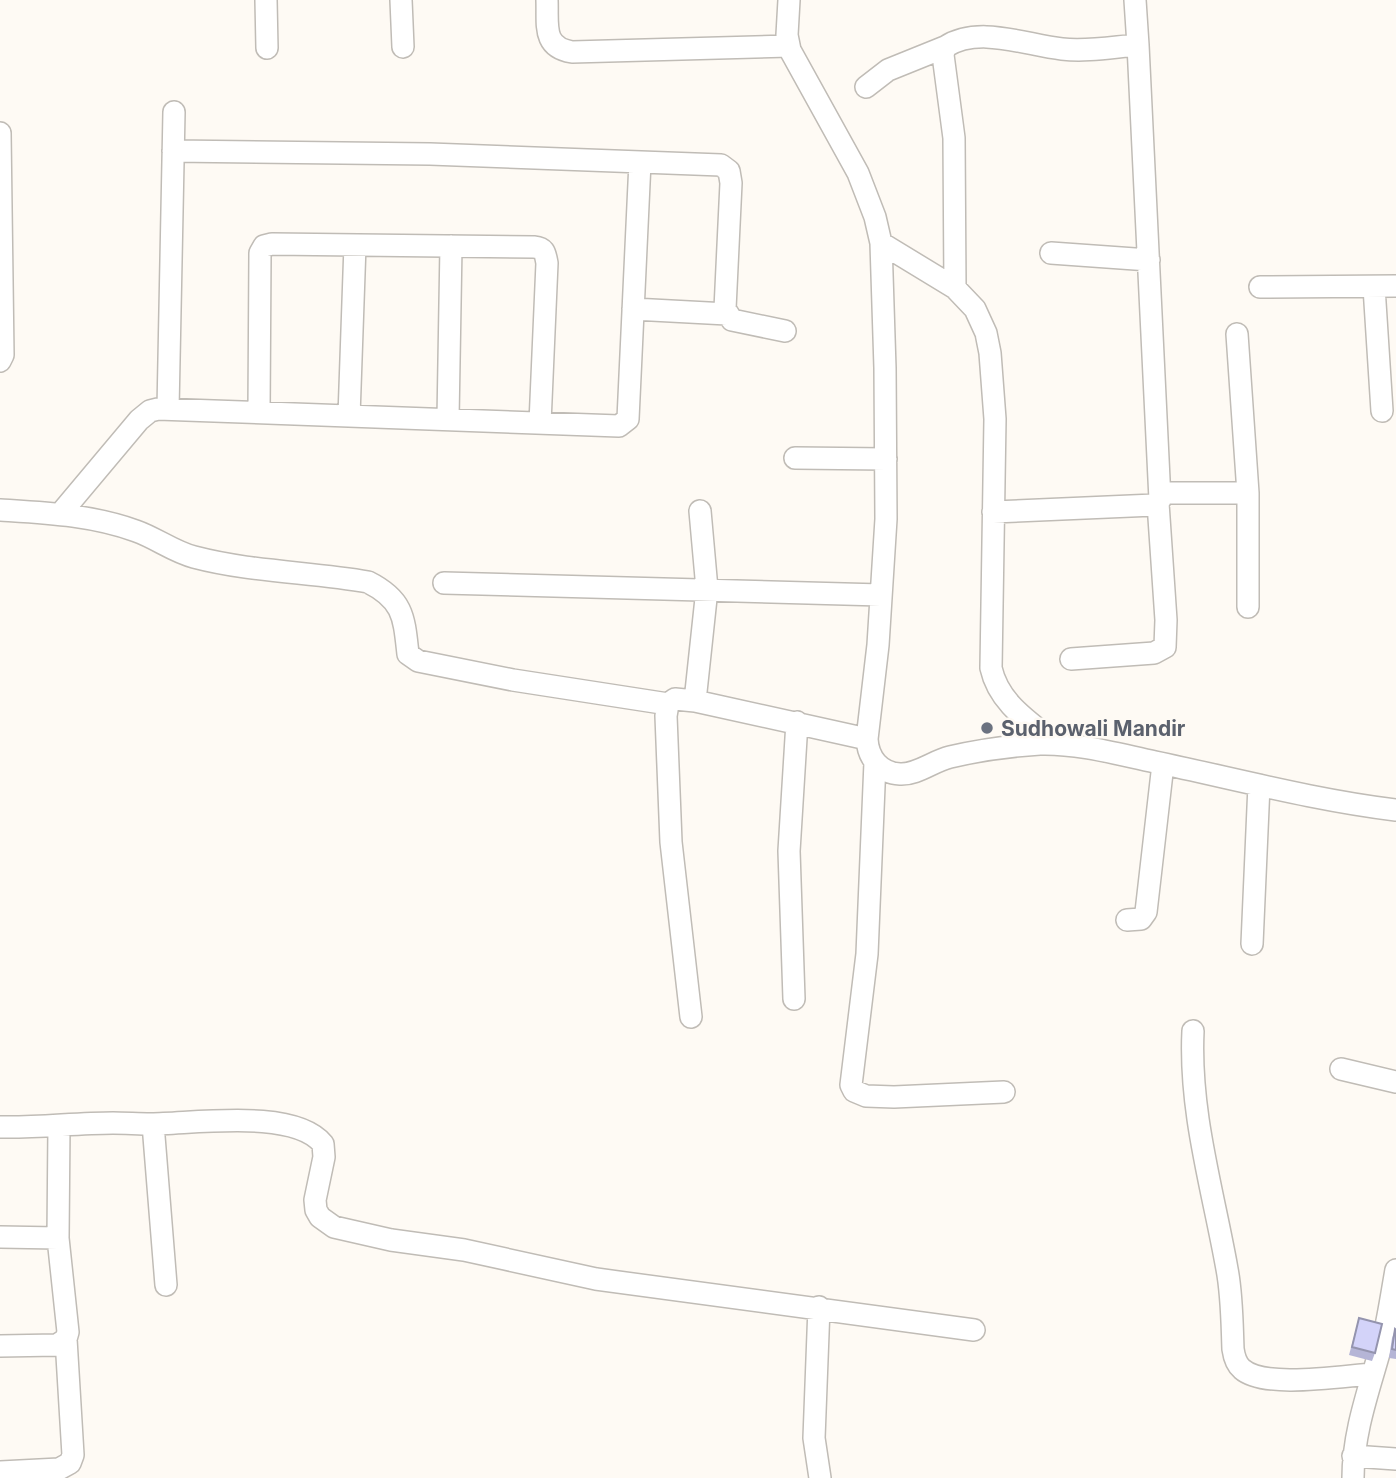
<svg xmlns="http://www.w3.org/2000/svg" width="1396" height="1478" font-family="Inter,sans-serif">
<rect width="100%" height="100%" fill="#fefaf4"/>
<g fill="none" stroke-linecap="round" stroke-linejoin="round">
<g stroke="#c0bcb6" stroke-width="24">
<path id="minor" d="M266 0 267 48
M401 0 403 47
M547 0C548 25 542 47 572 52L789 46
M789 0 787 35 790 50 858 173 875 217 881 243 885 368 886 519 878 645 867 739C868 758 880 773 900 774 917 775 933 761 950 757 980 750 1009 746 1040 744 1079 743 1117 754 1155 762 1236 779 1314 800 1396 810
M1135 0 1138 45
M866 87 888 70 945 47
M0 133 3 355 0 361
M173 151 430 154 721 165 729 171 731 183 725 309 732 320 785 331
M881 243 955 288 975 309 986 333 990 353 995 419 991 668C999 704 1030 722 1057 744
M1051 253 1149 260
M1260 287 1396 286
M1374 287 1382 411
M955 288 954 138 943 55 945 47C979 25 1025 45 1062 49 1087 52 1113 47 1138 45L1160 500 1154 505 993 512
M633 309 727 314
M1237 334 1248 493V607
M168 409 174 112
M259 412 260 253 264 246 272 244 534 247C545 248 545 253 547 263L540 423
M349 416 355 245
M448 419 451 246
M795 458 886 459
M1161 493H1248
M0 510C46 513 92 515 136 531 156 538 174 552 194 557 251 572 311 572 368 582 404 600 404 618 408 654L418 661 513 680 668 704
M61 513 139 420 150 411 158 409 619 426 628 419 640 162
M444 583 881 595
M1071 659 1154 653 1165 647 1166 620 1158 503
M695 701 707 589 700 511
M875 762 867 954 851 1085 854 1091 866 1096 894 1097 1004 1092
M1127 920 1141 919 1146 912 1163 764
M1252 944 1259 785
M794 999 789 851 797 722
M691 1017 671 842 666 716 668 704 675 699 695 701 867 739
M1193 1031C1189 1112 1213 1190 1227 1269 1232 1295 1232 1322 1233 1349 1234 1356 1236 1364 1242 1369 1264 1389 1342 1376 1372 1374
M1341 1069 1396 1082
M153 1124 166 1285
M0 1127C38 1128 75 1123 113 1123 126 1123 138 1124 151 1124 193 1124 294 1108 323 1144L324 1157 315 1200 316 1210 320 1217 334 1227 391 1240 464 1250 596 1279 974 1330
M0 1237 58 1238
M819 1307 814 1438 820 1478
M0 1346 57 1345 66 1339 68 1332 58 1238 59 1126
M1353 1456 1396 1459
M0 1472 59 1469 70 1463 73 1455 66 1339
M1353 1478C1353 1428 1372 1382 1384 1335 1389 1314 1392 1292 1396 1270"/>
</g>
<use href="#minor" stroke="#fff" stroke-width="21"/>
</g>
<path fill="#b5b5d6" d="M1359 1318 1375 1353 1372 1361 1349 1355Z
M1395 1329 1396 1330V1359L1389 1358 1392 1338Z"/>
<path fill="#d3d3f9" stroke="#9494ae" stroke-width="2" d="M1359 1318 1382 1324 1375 1353 1352 1347Z
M1395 1329 1396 1330V1350L1392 1349Z"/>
<circle fill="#6b7280" stroke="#fefaf4" stroke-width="2.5" cx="987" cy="728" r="7"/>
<g text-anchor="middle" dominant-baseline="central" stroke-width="5" stroke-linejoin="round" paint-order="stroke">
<g font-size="21" font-weight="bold" fill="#5b616d" stroke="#fefaf4" text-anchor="start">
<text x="1001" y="728">Sudhowali Mandir</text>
</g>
</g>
</svg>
